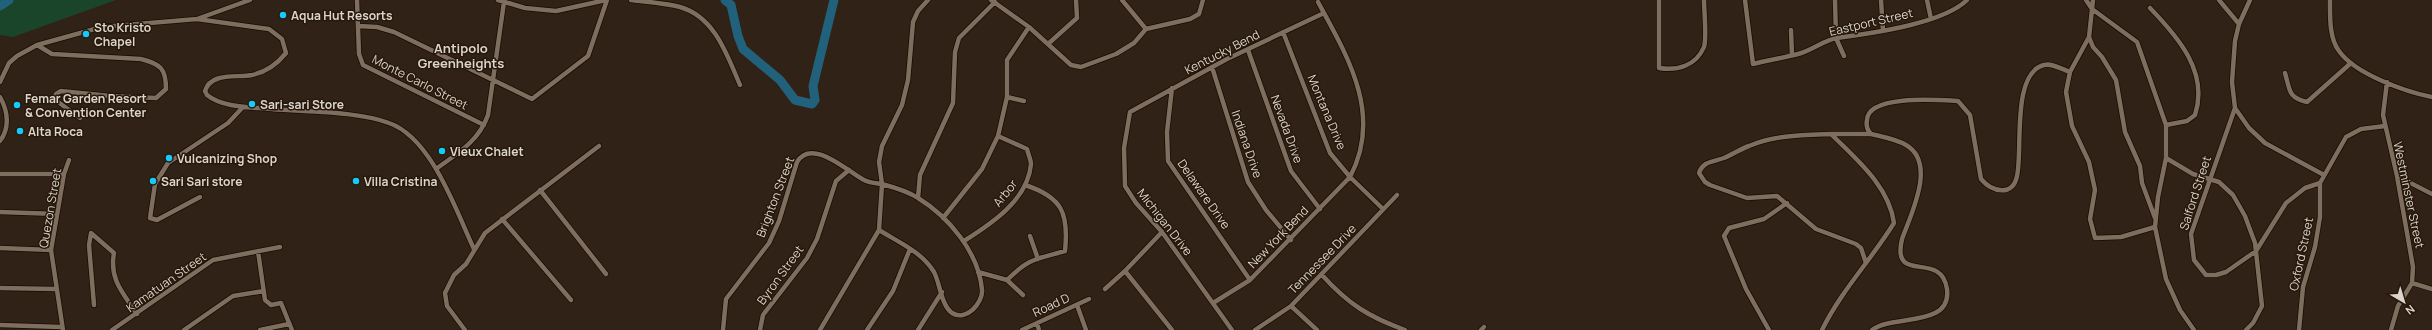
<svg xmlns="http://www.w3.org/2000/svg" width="2432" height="330" font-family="Manrope,sans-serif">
<rect width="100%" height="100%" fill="#302216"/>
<path fill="#1a452b" d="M0 0H116L13 37 0 35Z"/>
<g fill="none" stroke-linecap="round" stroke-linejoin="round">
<path stroke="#22617b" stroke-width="9" d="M725 0 731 5 738 36 743 49 780 80 795 100 812 104 815 100 813 86 834 0
M0 6 9 0"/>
<g stroke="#180b02" stroke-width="6">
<path id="street" d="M357 0 359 54 363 65 484 125
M498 0 525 8 556 11 606 0
M631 0C647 2 665 3 680 7 715 17 727 55 740 85
M991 0 1029 27 1071 65 1081 67 1116 54 1134 43 1146 29 1190 19 1199 14 1203 0
M1122 0 1146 29
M1659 0V68C1677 71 1696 66 1704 47 1707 38 1704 11 1704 0
M1745 0 1753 64C1768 60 1783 58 1798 54 1811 51 1824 40 1837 38 1871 33 1943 24 1967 0
M1835 0 1836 38 1844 56
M1881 0 1883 31
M1927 0 1931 19
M2086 0 2092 9 2137 42 2166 125V158L2158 197 2155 227 2166 279 2180 310 2194 330
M2093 0 2089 37 2070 72 2066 92 2072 126 2089 162 2095 190 2090 219 2095 238 2121 237 2155 227
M2219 0 2239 24
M2250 0 2239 24 2235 41 2232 82 2235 108 2249 128 2265 143 2324 175
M2330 0C2330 16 2329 38 2339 51 2355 74 2406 92 2432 97
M2150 8C2178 37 2209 72 2195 115L2187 121 2166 125
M197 19 269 29 282 39 286 53C278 63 266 72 252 75 236 78 211 72 205 91L207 95C223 108 251 107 271 109 306 112 357 111 389 123 432 138 456 211 474 249
M358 26 377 27 394 32 532 99 588 56 607 0
M1791 30 1792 55
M1283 32 1330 153 1350 177 1383 209
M2089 37 2093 47 2102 57 2116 80 2125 132 2140 166 2142 183 2155 218
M1048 44 1077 18 1076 0
M37 45 52 54 141 59C161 64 166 69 166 89L156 98 110 96 61 91 56 94 54 99 80 118
M1248 50 1291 171 1320 209
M1212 67 1248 182 1266 210 1291 240
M2285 73C2290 90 2288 98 2307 102L2351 63
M0 82 9 63 17 56 37 45 102 27 197 19 250 0
M2387 82 2383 115 2397 176 2413 267 2412 283 2398 306 2391 330
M1172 88 1167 132 1168 161 1250 280
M0 97C8 111 10 128 0 141
M1007 97 1024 101
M2235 108 2191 234 2194 260 2206 275H2216L2226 272 2256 251 2286 203 2305 188 2320 183 2346 137 2361 129 2385 126
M1831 134H1871
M2166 158 2193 174 2219 182 2233 195 2245 216 2255 243 2262 306 2253 323 2246 330
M436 169C458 153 479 141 488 115L504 2
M0 174H64
M2397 176 2432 194
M540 190 606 274
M200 197 157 220 150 218 155 184 168 163 228 123 243 107
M918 198 920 175 953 103 955 52 959 38 995 2
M0 212 57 214
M943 218 982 169 998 136 1007 97V60L1029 27
M502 219 571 300
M1030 236 1038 259
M964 241C991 224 1028 200 1031 164 1031 160 1028 154 1027 149L998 136
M0 248 51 250
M258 251 265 300 271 305 281 303 292 330
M1125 271 1172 330
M978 272 1007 280 1023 295
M1322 275C1348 304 1369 317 1405 330
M1007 280C1029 258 1037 259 1065 251 1069 213 1062 197 1025 185
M2412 283 2432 289
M0 288 55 289
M1105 289 1125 271 1162 232
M1213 303 1250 280 1350 177C1383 115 1348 57 1318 2
M94 305 89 245 91 233 114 253C109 279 123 293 137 314
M1077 305 1086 330
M1291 306 1317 330
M1037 323 1039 330
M0 325 61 327
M63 330 51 250 64 174 69 160
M112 330 213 260 280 247
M184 330 233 296 264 291
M260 330 289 324
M465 330 447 306 445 293 454 275 466 264 485 233 599 146
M723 330 726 299 769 243 779 221 797 162C812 137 848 172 864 180 870 183 875 183 882 184 893 187 909 192 918 198 949 217 979 253 982 290 983 303 966 322 952 313 941 305 940 283 934 272 922 252 898 242 879 230
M760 330 763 315 807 258 817 239 836 181 849 170
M820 330 879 230 882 184 879 162 882 146 902 105 908 80 913 22 918 11 928 0
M867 330 893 291 910 249
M918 330 942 292
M1022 330 1089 299
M1232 330 1162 232 1136 203 1125 186 1124 148 1130 112 1227 59 1324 13
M1255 330 1291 306 1397 195
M1481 330 1484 327
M1769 330 1746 289 1724 236 1729 228 1764 219 1787 203
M1822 330C1841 291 1871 260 1894 223 1889 186 1856 159 1831 134 1804 135 1774 135 1749 146 1740 149 1732 155 1724 158 1713 162 1703 161 1699 173L1705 182 1710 185 1747 198 1777 196 1816 229 1856 244 1861 248 1866 263
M1872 330C1893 314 1952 328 1947 289 1941 249 1891 286 1902 239 1911 214 1937 163 1906 145 1896 139 1883 137 1871 134 1867 130 1866 125 1867 120 1868 94 1940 100 1958 101L1970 115 1981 179C1992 192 2013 197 2017 176 2023 151 2011 73 2044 65 2052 63 2062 69 2070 72
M2299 330 2303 287 2315 247 2320 217V183"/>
</g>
<use href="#street" stroke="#7e6e5f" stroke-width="4.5"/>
</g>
<g fill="#16cafb" stroke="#26190c" stroke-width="1.5">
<circle cx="283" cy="15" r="4"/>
<circle cx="86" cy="34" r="4"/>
<circle cx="252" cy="104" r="4"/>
<circle cx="17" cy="105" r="4"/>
<circle cx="20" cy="131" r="4"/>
<circle cx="442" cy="151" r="4"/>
<circle cx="169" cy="158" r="4"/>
<circle cx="153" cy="181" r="4"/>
<circle cx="356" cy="181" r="4"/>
</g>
<g text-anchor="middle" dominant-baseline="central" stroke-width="3" stroke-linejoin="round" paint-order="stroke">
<g font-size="12" font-weight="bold" fill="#ddd4cc" stroke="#26190c" text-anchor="start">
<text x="291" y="15">Aqua Hut Resorts</text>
<text x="94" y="27">Sto Kristo<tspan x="94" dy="14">Chapel</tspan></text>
<text x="25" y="98">Femar Garden Resort<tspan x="25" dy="14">&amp; Convention Center</tspan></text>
<text x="260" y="104">Sari-sari Store</text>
<text x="28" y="131">Alta Roca</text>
<text x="450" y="151">Vieux Chalet</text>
<text x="177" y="158">Vulcanizing Shop</text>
<text x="161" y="181">Sari Sari store</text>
<text x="364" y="181">Villa Cristina</text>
</g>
<g font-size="12" fill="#ddd4cc" stroke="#26190c">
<text transform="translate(1871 22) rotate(-13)">Eastport Street</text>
<text transform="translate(1222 52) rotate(-27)">Kentucky Bend</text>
<text transform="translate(420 82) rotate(27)">Monte Carlo Street</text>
<text transform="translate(1327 112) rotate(67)">Montana Drive</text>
<text transform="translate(1287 129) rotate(70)">Nevada Drive</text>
<text transform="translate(1247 144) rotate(71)">Indiana Drive</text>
<text transform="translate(1005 193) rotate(-51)">Arbor</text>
<text transform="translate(2195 193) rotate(-72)">Salford Street</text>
<text transform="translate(1204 194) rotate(55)">Delaware Drive</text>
<text transform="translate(2409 195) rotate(78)">Westminster Street</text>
<text transform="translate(775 197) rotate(-69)">Brighton Street</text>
<text transform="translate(50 208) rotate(-80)">Quezon Street</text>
<text transform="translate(1165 222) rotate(52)">Michigan Drive</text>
<text transform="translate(1278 237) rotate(-46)">New York Bend</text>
<text transform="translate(2301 254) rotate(-78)">Oxford Street</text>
<text transform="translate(1322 259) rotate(-46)">Tennessee Drive</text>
<text transform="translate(780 275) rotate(-54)">Byron Street</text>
<text transform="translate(166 282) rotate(-35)">Kamatuan Street</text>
<text transform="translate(1051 305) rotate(-25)">Road D</text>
</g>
<g font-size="13" font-weight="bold" fill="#ddd4cc" stroke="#26190c">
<text x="461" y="48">Antipolo<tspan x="461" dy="15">Greenheights</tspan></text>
</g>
</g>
<g transform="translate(2404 302) rotate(142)" stroke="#26190c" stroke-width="3" paint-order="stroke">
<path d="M0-3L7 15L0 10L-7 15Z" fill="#ddd4cc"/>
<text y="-6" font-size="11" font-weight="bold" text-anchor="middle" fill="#ddd4cc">N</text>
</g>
</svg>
